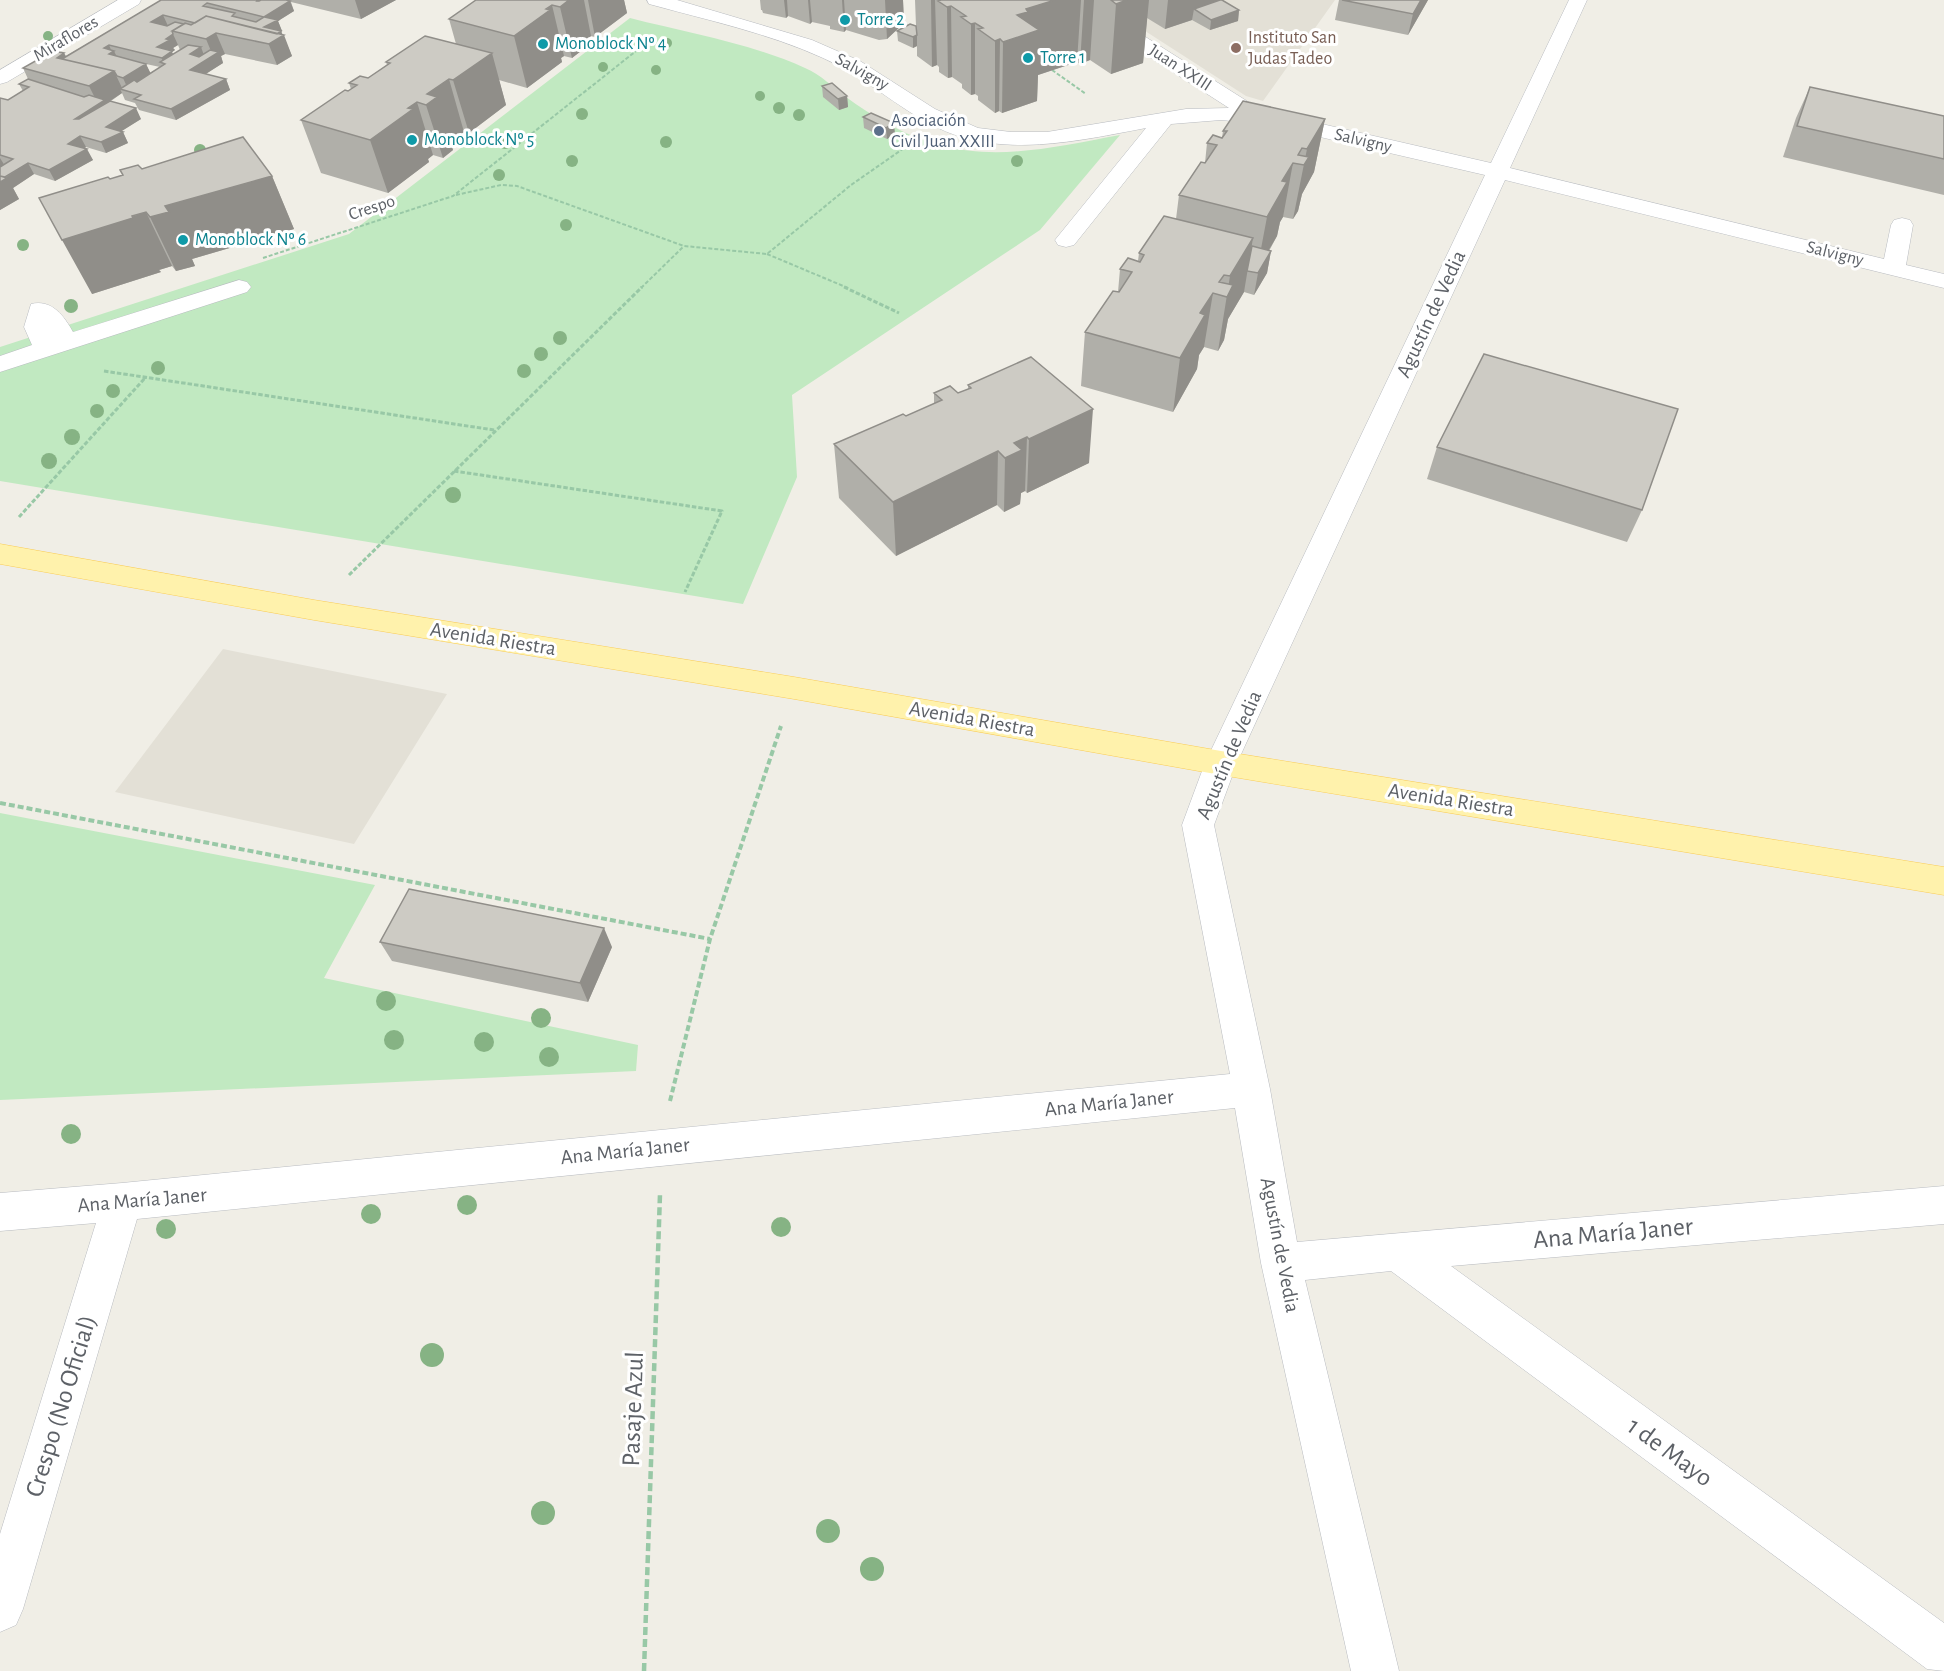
<svg xmlns="http://www.w3.org/2000/svg" width="1944" height="1671" font-family="'Alegreya Sans',sans-serif">
<rect width="100%" height="100%" fill="#f0eee6"/>
<path fill="#e3e0d6" d="M1097 0H1335L1263 101 1246 96Z
M223 649 447 694 354 844 115 792Z"/>
<path fill="#c1e9c1" d="M630 18C688 33 750 43 805 68 821 75 833 87 846 97 858 106 872 115 885 122 965 169 1034 151 1120 135L1040 230 792 395 797 477 743 604 0 481V347L349 234Z
M0 813 375 885 324 978 638 1045 636 1071 0 1100Z"/>
<g fill="none" stroke-linecap="round" stroke-linejoin="round">
<g stroke="#b8bbc0" stroke-width="1">
<path id="minor" d="M118 0H141L139 4 7 82 0 84V70Z
M647 0H677L812 40 860 61 935 109 978 128 1011 132H1047L1186 109 1229 108 1067 4 1065 0H1087L1261 110 1491 163 1569 0H1587L1510 168 1884 259 1891 225 1894 220 1902 218 1910 220 1913 225 1906 265 1944 274V288L1505 180 1237 763 1214 825 1270 1089 1297 1242 1944 1186V1224L1451 1266 1944 1623V1671L1927 1669 1391 1271 1305 1280 1399 1671H1351L1261 1263 1235 1108 137 1219 23 1609 16 1625 0 1632V1534L96 1223 0 1231V1193L122 1183 1230 1074 1182 825 1205 763 1485 175 1264 124 1221 120 1171 124 1074 245 1066 247 1058 245 1055 240 1146 128C1077 141 1001 159 936 127 896 107 864 76 823 58 768 33 707 20 649 4Z
M239 280 247 282 251 287 247 292 0 372V356L32 345 24 327 31 304C52 299 64 316 73 332Z"/>
</g>
<g stroke="#facc55" stroke-width="1">
<path id="major" d="M0 544 314 600 794 677 1221 751 1944 867V895L1221 775 794 699 314 620 0 564Z"/>
</g>
<path stroke="#98c8a6" stroke-width="2" stroke-dasharray="4 2" stroke-linecap="butt" d="M1052 70 1086 94
M456 195 501 185 517 186 684 246 767 254 851 185 907 146
M767 254 848 288
M263 258 453 196 655 36
M641 288 684 246"/>
<path stroke="#98c8a6" stroke-width="3" stroke-dasharray="4.5 2" stroke-linecap="butt" d="M844 287 899 313
M104 371 494 430
M454 471 722 511 685 592
M19 517 145 378
M349 575 642 287"/>
<path stroke="#98c8a6" stroke-width="4" stroke-dasharray="6 3" stroke-linecap="butt" d="M0 803 710 939
M670 1101 710 939 781 726"/>
<path stroke="#98c8a6" stroke-width="4.5" stroke-dasharray="8 4" stroke-linecap="butt" d="M644 1671 660 1194"/>
<use href="#minor" fill="#fff" fill-rule="evenodd"/>
<use href="#major" fill="#fff2ac" fill-rule="evenodd"/>
</g>
<g fill="#86b384">
<circle cx="48" cy="36" r="5"/>
<circle cx="667" cy="43" r="5"/>
<circle cx="603" cy="67" r="5"/>
<circle cx="656" cy="70" r="5"/>
<circle cx="760" cy="96" r="5"/>
<circle cx="779" cy="108" r="6"/>
<circle cx="582" cy="114" r="6"/>
<circle cx="799" cy="115" r="6"/>
<circle cx="666" cy="142" r="6"/>
<circle cx="505" cy="143" r="6"/>
<circle cx="200" cy="150" r="6"/>
<circle cx="572" cy="161" r="6"/>
<circle cx="1017" cy="161" r="6"/>
<circle cx="499" cy="175" r="6"/>
<circle cx="566" cy="225" r="6"/>
<circle cx="23" cy="245" r="6"/>
<circle cx="71" cy="306" r="7"/>
<circle cx="560" cy="338" r="7"/>
<circle cx="541" cy="354" r="7"/>
<circle cx="158" cy="368" r="7"/>
<circle cx="524" cy="371" r="7"/>
<circle cx="113" cy="391" r="7"/>
<circle cx="97" cy="411" r="7"/>
<circle cx="72" cy="437" r="8"/>
<circle cx="49" cy="461" r="8"/>
<circle cx="453" cy="495" r="8"/>
<circle cx="386" cy="1001" r="10"/>
<circle cx="541" cy="1018" r="10"/>
<circle cx="394" cy="1040" r="10"/>
<circle cx="484" cy="1042" r="10"/>
<circle cx="549" cy="1057" r="10"/>
<circle cx="71" cy="1134" r="10"/>
<circle cx="467" cy="1205" r="10"/>
<circle cx="371" cy="1214" r="10"/>
<circle cx="781" cy="1227" r="10"/>
<circle cx="166" cy="1229" r="10"/>
<circle cx="432" cy="1355" r="12"/>
<circle cx="543" cy="1513" r="12"/>
<circle cx="828" cy="1531" r="12"/>
<circle cx="872" cy="1569" r="12"/>
</g>
<path fill="#b0afa9" fill-rule="evenodd" d="M161 0H396L361 19 291 2 294 11 278 21 282 31H281L292 56 277 65 225 54 221 56 223 63 205 74 226 79 230 90 176 120 139 110 135 103 125 100 122 93 111 101 141 119 121 131 123 132 128 143 106 153 86 147 84 149 93 160 55 181 34 174 13 188 19 199 0 210V98L8 100 23 91 19 84 28 79 23 68 64 53 66 56ZM178 45 180 50 173 54 172 52 175 50 173 48ZM146 64 160 67 150 73Z
M476 0H624L627 13 595 37 591 36 579 45 581 51 572 58 564 56 561 58 562 62 527 88 499 80 506 105 469 133 464 132 450 142 453 150 443 158 433 155 428 159 429 162 388 193 321 173 301 120 351 89 349 83 368 78 387 65 386 62 456 44 449 19Z
M760 0H903L904 23 887 39 879 40 846 30 844 32 830 29V26L812 22 810 24 788 16 786 18 763 13 762 10H761Z
M915 0H1222L1239 10 1238 21 1210 30 1192 20 1165 29 1147 18 1143 63 1111 74 1090 60 1080 64 1077 62 1038 75 1037 101 1002 113 999 111 995 113 978 100V96L975 94 971 95 962 88V84L952 77 948 78 939 72V67L937 65 932 67 917 56V46L913 48 898 41 897 31 916 26Z
M1339 0H1428L1408 35 1335 20Z
M822 86 847 96 848 107 839 110 823 97Z
M1810 87 1944 116V195L1783 157 1796 118Z
M871 113 895 134 887 139 864 128 863 117Z
M1325 119 1314 172 1302 194 1298 211 1293 219 1283 217 1280 222 1277 236 1269 251H1271L1267 273 1254 295 1244 292 1228 319 1224 340 1218 351 1204 347 1199 355 1197 369 1173 412 1081 386 1085 332 1118 292 1120 269 1138 261 1139 253 1176 219 1179 195 1205 163 1207 143 1222 138 1223 131Z
M142 169 272 176 294 229 192 259 195 266 176 271 172 266 159 270 161 272 92 294 110 179Z
M968 385 1089 463 1027 493 1025 491 1021 493 1020 504 1004 512 997 505 896 556 839 498 834 444 906 416 934 404V393H958L968 389Z
M1437 447 1642 510 1627 542 1427 479Z
M380 942 612 947 588 1002 392 961Z"/>
<path fill="#908e89" d="M355 0H396L361 19Z
M562 0H584L591 36 579 45 581 51 572 58 560 7Z
M588 0H624L627 13 595 37Z
M784 0H787L788 16 786 18Z
M808 0H810L812 22 810 24Z
M842 0H844L846 30 844 32Z
M885 0H903L904 23 887 39Z
M931 0H935L937 65 932 67Z
M1055 0H1081L1077 62 1038 75 1037 101 1002 113 1003 42 1017 15 1026 9Z
M1084 0H1094L1090 60 1080 64Z
M1127 0H1149L1143 63 1111 74 1116 4Z
M1168 0H1221L1194 9 1192 20 1165 29Z
M1421 0H1428L1408 35 1413 14Z
M290 1 294 11 278 21 282 31 268 38 264 27V17Z
M552 5 564 56 561 58 562 62 527 88 514 36Z
M951 6 952 77 948 78 947 7Z
M1239 10 1238 21 1210 30 1211 20Z
M163 15 168 26 156 33 151 22Z
M975 23V94L971 95V24Z
M281 31 283 36 284 35 292 56 277 65 267 40Z
M216 33 225 54 221 56 223 63 195 81 190 70 213 56 206 39Z
M173 34 178 45 173 48 175 50 172 52 177 62 164 64 157 47 166 39Z
M917 35V46L913 48V37Z
M1000 39 999 111 995 113V41Z
M109 45 112 52 114 51 119 61 114 65 104 48Z
M201 47 205 58 190 54Z
M64 53 73 71 57 58Z
M492 53 506 105 469 133 453 80Z
M146 64 151 74 128 89 123 78Z
M114 71 123 90 120 89 122 93 107 103 81 129 75 119 98 104 89 86Z
M226 79 230 90 176 120 171 109Z
M449 79 464 132 450 142 453 150 443 158 426 105 427 94Z
M847 96 848 107 839 110 838 99Z
M417 102 433 155 428 159 429 162 388 193 370 140 408 108Z
M136 108 141 119 114 136 123 132 128 143 106 153 101 142 106 127Z
M1325 119 1314 172 1302 194 1298 211 1293 219 1307 149Z
M894 123 895 134 887 139 886 128Z
M80 136 86 147 74 155 68 144Z
M87 149 93 160 55 181 49 170Z
M0 158 5 166 0 169Z
M28 163 34 174 13 188 19 199 0 210V181Z
M1293 163 1283 217 1280 222 1277 236 1257 270 1267 217 1282 181Z
M272 176 294 229 192 259 195 266 176 271 150 217 165 206Z
M146 212 172 266 159 270 161 272 92 294 62 240Z
M1253 238 1244 292 1228 319 1224 340 1218 351 1230 276Z
M1271 251 1267 273 1254 295 1258 273Z
M1213 293 1204 347 1199 355 1197 369 1173 412 1180 358 1200 313Z
M1093 409 1089 463 1027 493 1029 439Z
M1027 437 1025 491 1021 493 1020 504 1004 512 1005 458 1014 443Z
M998 451 997 505 896 556 893 502Z
M604 928 612 947 588 1002 580 983Z"/>
<path fill="#cdcbc4" stroke="#908e89" stroke-width="1.5" fill-rule="evenodd" d="M161 0H258L257 1H259L261 0H286L290 1 264 17 278 20 264 27 281 31 277 34 206 16 195 23 163 15 151 22 167 26 175 22 184 24 172 31 173 34 166 39 170 40 157 47 172 51 162 58 109 45 104 48 114 51 109 54 146 64 123 78 117 76 114 71 62 59ZM207 3 264 17 256 22 232 16 235 13 203 6Z
M476 0H569L560 7 552 5 546 9 550 10 514 36 449 19Z
M941 0H1055L1026 9 1028 12 1017 15 1039 30 1003 42 1000 39 995 41 978 29 983 28 975 23 971 24 961 17 966 16 951 6 947 7 938 1Z
M1111 0H1127L1116 4Z
M1220 0H1222L1239 10 1211 20 1194 9Z
M1342 0H1421L1413 14Z
M206 16 284 35 269 44 216 33 206 39 172 31 185 23 191 25Z
M910 24 916 26 917 35 913 37 897 31Z
M425 36 492 53 453 80 449 79 427 94 437 97 426 105 417 102 408 108 413 109 370 140 301 120 345 90 348 91 357 85 349 83 360 76 368 78 390 63 386 62Z
M188 45 201 47 190 54 199 57 210 50 219 52 190 70 226 79 171 109 134 99 141 95 120 89 134 80 137 82 165 64 160 62Z
M53 51 64 53 57 58 114 71 89 86 23 68Z
M28 79 84 97 89 95 105 100 75 119H79L110 101 136 108 106 127 123 132 101 142 80 136 68 144 87 149 49 170 28 163 5 177 0 176V167L13 159 0 155V98L8 100 29 87 19 84Z
M832 83 847 96 838 99 822 86Z
M1810 87 1944 116V159L1797 126Z
M1243 101 1325 119 1307 149 1302 148 1298 155 1309 157 1304 165 1293 163 1282 181 1287 182 1267 217 1179 195 1201 162 1205 163 1217 145 1207 143 1213 135 1222 138 1227 131H1223Z
M871 113 894 123 886 128 863 117Z
M243 137 272 176 165 206 169 212 150 217 146 212 132 216 133 218 62 240 39 198 108 177 110 179 123 175 120 170 138 165 142 169Z
M0 176 7 178 0 182Z
M1164 216 1253 238 1230 276 1224 275 1219 282 1233 285 1227 297 1213 293 1200 313 1205 315 1180 358 1085 332 1113 291 1119 292 1132 272 1120 269 1128 258 1140 262 1144 255 1139 253Z
M1252 246 1271 251 1258 273 1247 271Z
M1484 354 1678 409 1642 510 1437 447Z
M1031 357 1093 409 1029 439 1027 437 1014 443 1022 450 1005 458 998 451 893 502 834 444 903 414 906 416 942 400 934 393 950 386 958 393 971 388 968 385Z
M409 889 604 928 580 983 380 942Z"/>
<g fill="#0f9aa8" stroke="#fff" stroke-width="2">
<circle cx="845" cy="20" r="6"/>
<circle cx="543" cy="44" r="6"/>
<circle cx="1028" cy="58" r="6"/>
<circle cx="412" cy="140" r="6"/>
<circle cx="183" cy="240" r="6"/>
</g>
<circle fill="#8d6e63" stroke="#fff" stroke-width="2" cx="1236" cy="48" r="6"/>
<circle fill="#5c6f8a" stroke="#fff" stroke-width="2" cx="879" cy="131" r="6"/>
<g text-anchor="middle" dominant-baseline="central" stroke-width="6" stroke-linejoin="round" paint-order="stroke">
<g font-size="18" fill="#0d838f" stroke="#fff" text-anchor="start">
<text x="857" y="20">Torre 2</text>
<text x="555" y="44">Monoblock Nº 4</text>
<text x="1040" y="58">Torre 1</text>
<text x="424" y="140">Monoblock Nº 5</text>
<text x="195" y="240">Monoblock Nº 6</text>
</g>
<g font-size="18" fill="#785e54" stroke="#fff" text-anchor="start">
<text x="1248" y="38">Instituto San<tspan x="1248" dy="21">Judas Tadeo</tspan></text>
</g>
<g font-size="18" fill="#5d6167" stroke="#fff">
<text transform="translate(66 39) rotate(-31)">Miraflores</text>
<text transform="translate(1180 68) rotate(33)">Juan XXIII</text>
<text transform="translate(862 72) rotate(29)">Salvigny</text>
<text transform="translate(1363 141) rotate(13)">Salvigny</text>
<text transform="translate(372 208) rotate(-18)">Crespo</text>
<text transform="translate(1835 254) rotate(14)">Salvigny</text>
</g>
<g font-size="18" fill="#4e5e75" stroke="#fff" text-anchor="start">
<text x="891" y="121">Asociación<tspan x="891" dy="21">Civil Juan XXIII</tspan></text>
</g>
<g font-size="21" fill="#5d6167" stroke="#fff">
<text transform="translate(1431 314) rotate(-65)">Agustín de Vedia</text>
<text transform="translate(493 639) rotate(9)">Avenida Riestra</text>
<text transform="translate(972 719) rotate(10)">Avenida Riestra</text>
<text transform="translate(1229 755) rotate(-67)">Agustín de Vedia</text>
<text transform="translate(1451 800) rotate(9)">Avenida Riestra</text>
<text transform="translate(1109 1103) rotate(-6)">Ana María Janer</text>
<text transform="translate(625 1151) rotate(-6)">Ana María Janer</text>
<text transform="translate(142 1200) rotate(-5)">Ana María Janer</text>
<text transform="translate(1280 1245) rotate(79)">Agustín de Vedia</text>
</g>
<g font-size="26" fill="#5d6167" stroke="#fff">
<text transform="translate(1613 1233) rotate(-5)">Ana María Janer</text>
<text transform="translate(61 1406) rotate(-73)">Crespo (No Oficial)</text>
<text transform="translate(633 1409) rotate(-88)">Pasaje Azul</text>
<text transform="translate(1670 1452) rotate(36)">1 de Mayo</text>
</g>
</g>
</svg>
